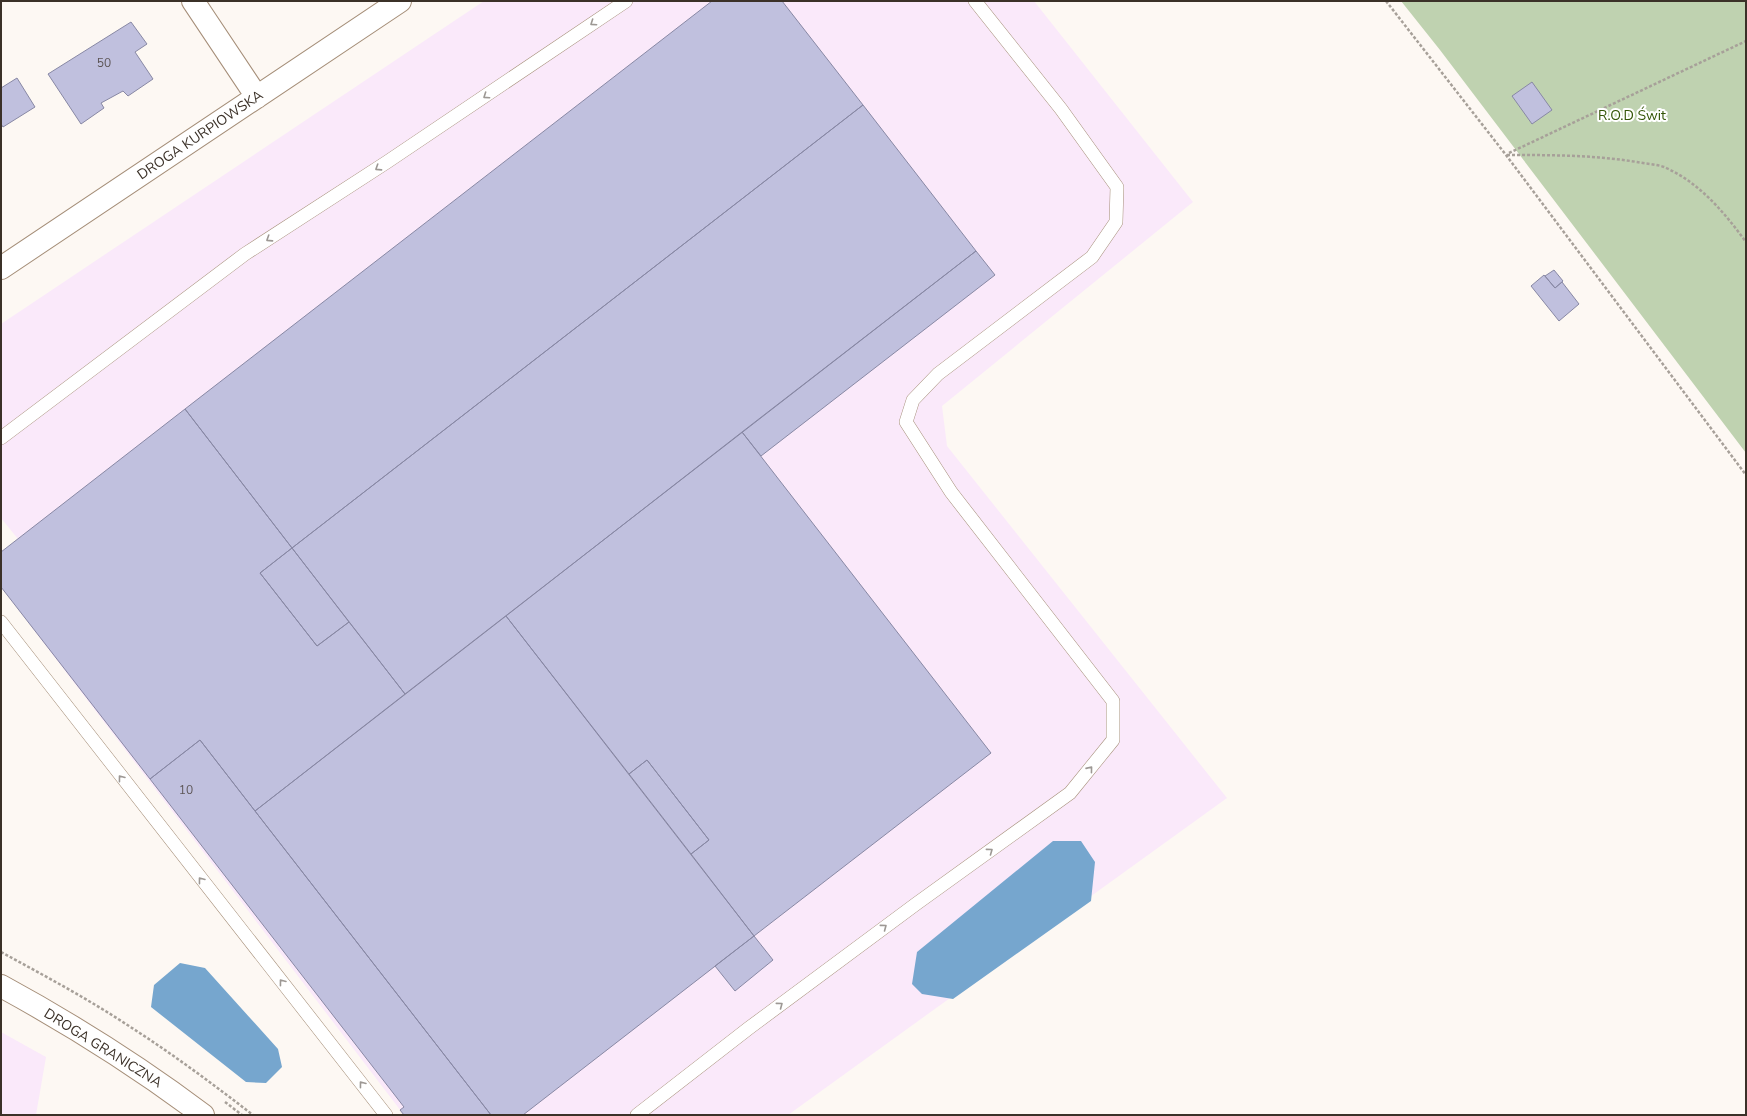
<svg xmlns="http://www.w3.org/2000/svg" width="1747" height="1116" font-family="'Nunito Sans',sans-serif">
<rect width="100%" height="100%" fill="#fdf8f3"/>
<path fill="#fae9fa" d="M484 1H1034L1193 202 942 406 947 446 1227 798 788 1115H404L1 587V552L18 539 1 518V324Z
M1 1032 46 1057 36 1115H1Z"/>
<path fill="#bfd2b0" d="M1401 1H1746V453L1440 50Z"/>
<path fill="#76a6ce" d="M1053 841H1081L1095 862 1091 901 953 999 922 994 912 984 917 952Z
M180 963 205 968 278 1049 282 1067 266 1083 246 1082 151 1007 154 985Z"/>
<path fill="#c0c0de" stroke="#8888a4" d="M712 1H782L863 105 292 548 185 409Z
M131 22 147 44 135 52 153 79 128 96 123 91 101 103 104 108 81 124 48 74Z
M17 78 35 107 3 127 1 124V88Z
M1532 82 1552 110 1532 124 1512 96Z
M863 105 976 251 405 694 292 548Z
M976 251 995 275 761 456 742 432Z
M1554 270 1563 281 1555 288 1545 276Z
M1544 275 1555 288 1562 282 1579 304 1559 321 1531 286Z
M185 409 292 548 260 573 317 646 349 622 405 694 255 811 200 740 150 779 1 587V552Z
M742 432 991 753 754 936 691 854 709 840 647 760 629 774 506 616Z
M292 548 349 622 317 646 260 573Z
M506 616 754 936 523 1115H491L255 811Z
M200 740 255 811 491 1115H404L400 1110 404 1107 150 779Z
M647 760 709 840 691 854 629 774Z
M754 936 773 960 735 991 715 966Z"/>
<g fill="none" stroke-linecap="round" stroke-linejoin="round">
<g stroke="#a58e78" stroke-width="14">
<path id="lane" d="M1 438 245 254 387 162 626 1
M1 622 386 1115
M637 1115 749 1028 916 904 1070 793 1113 740V701L951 492 906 422 913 400 938 374 1092 257 1116 222 1117 187 1061 109 975 1"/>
</g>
<g stroke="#a58e78" stroke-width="24">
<path id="street" d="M193 1 257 97
M1 268 400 1
M1 986C71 1024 139 1067 203 1115"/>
</g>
<path stroke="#a7a099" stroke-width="2.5" stroke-dasharray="3 2" stroke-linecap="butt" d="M1386 1 1506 155 1746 475
M1509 153 1746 41
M1507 155C1551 155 1594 155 1637 162 1646 164 1656 164 1664 167 1699 182 1724 212 1746 242
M1 952C45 976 90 1000 132 1028 174 1055 214 1085 253 1115
M225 1102 242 1115"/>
<use href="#lane" stroke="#fff" stroke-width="13"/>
<use href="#street" stroke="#fff" stroke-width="22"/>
</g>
<defs><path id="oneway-chevron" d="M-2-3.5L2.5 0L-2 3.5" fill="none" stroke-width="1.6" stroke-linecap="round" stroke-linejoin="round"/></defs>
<g stroke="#9d9894">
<use href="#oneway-chevron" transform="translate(593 23) rotate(146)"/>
<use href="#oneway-chevron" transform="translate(486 96) rotate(146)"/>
<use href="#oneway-chevron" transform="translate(378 168) rotate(147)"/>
<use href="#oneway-chevron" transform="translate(269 239) rotate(147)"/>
<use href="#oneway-chevron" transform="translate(1090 769) rotate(-51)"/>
<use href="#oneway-chevron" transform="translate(121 778) rotate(-128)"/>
<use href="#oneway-chevron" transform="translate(990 851) rotate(-36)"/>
<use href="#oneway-chevron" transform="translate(201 880) rotate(-128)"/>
<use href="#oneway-chevron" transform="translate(884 927) rotate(-37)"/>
<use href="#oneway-chevron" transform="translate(282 982) rotate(-128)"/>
<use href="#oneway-chevron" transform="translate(780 1005) rotate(-37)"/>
<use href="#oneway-chevron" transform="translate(362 1084) rotate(-128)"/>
</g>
<g text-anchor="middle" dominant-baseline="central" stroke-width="4" stroke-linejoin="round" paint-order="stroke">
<g font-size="12" fill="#5c5556">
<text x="104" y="63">50</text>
<text x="186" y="790">10</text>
</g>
<g font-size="14" fill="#335506" stroke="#fff">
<text x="1632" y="115">R.O.D Świt</text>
</g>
<g font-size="14" fill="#3b3128" stroke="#fff">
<text transform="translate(200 135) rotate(-34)">DROGA KURPIOWSKA</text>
<text transform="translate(103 1048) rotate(32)">DROGA GRANICZNA</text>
</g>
</g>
<rect width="1747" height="1116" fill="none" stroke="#3b3128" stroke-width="4"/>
</svg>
